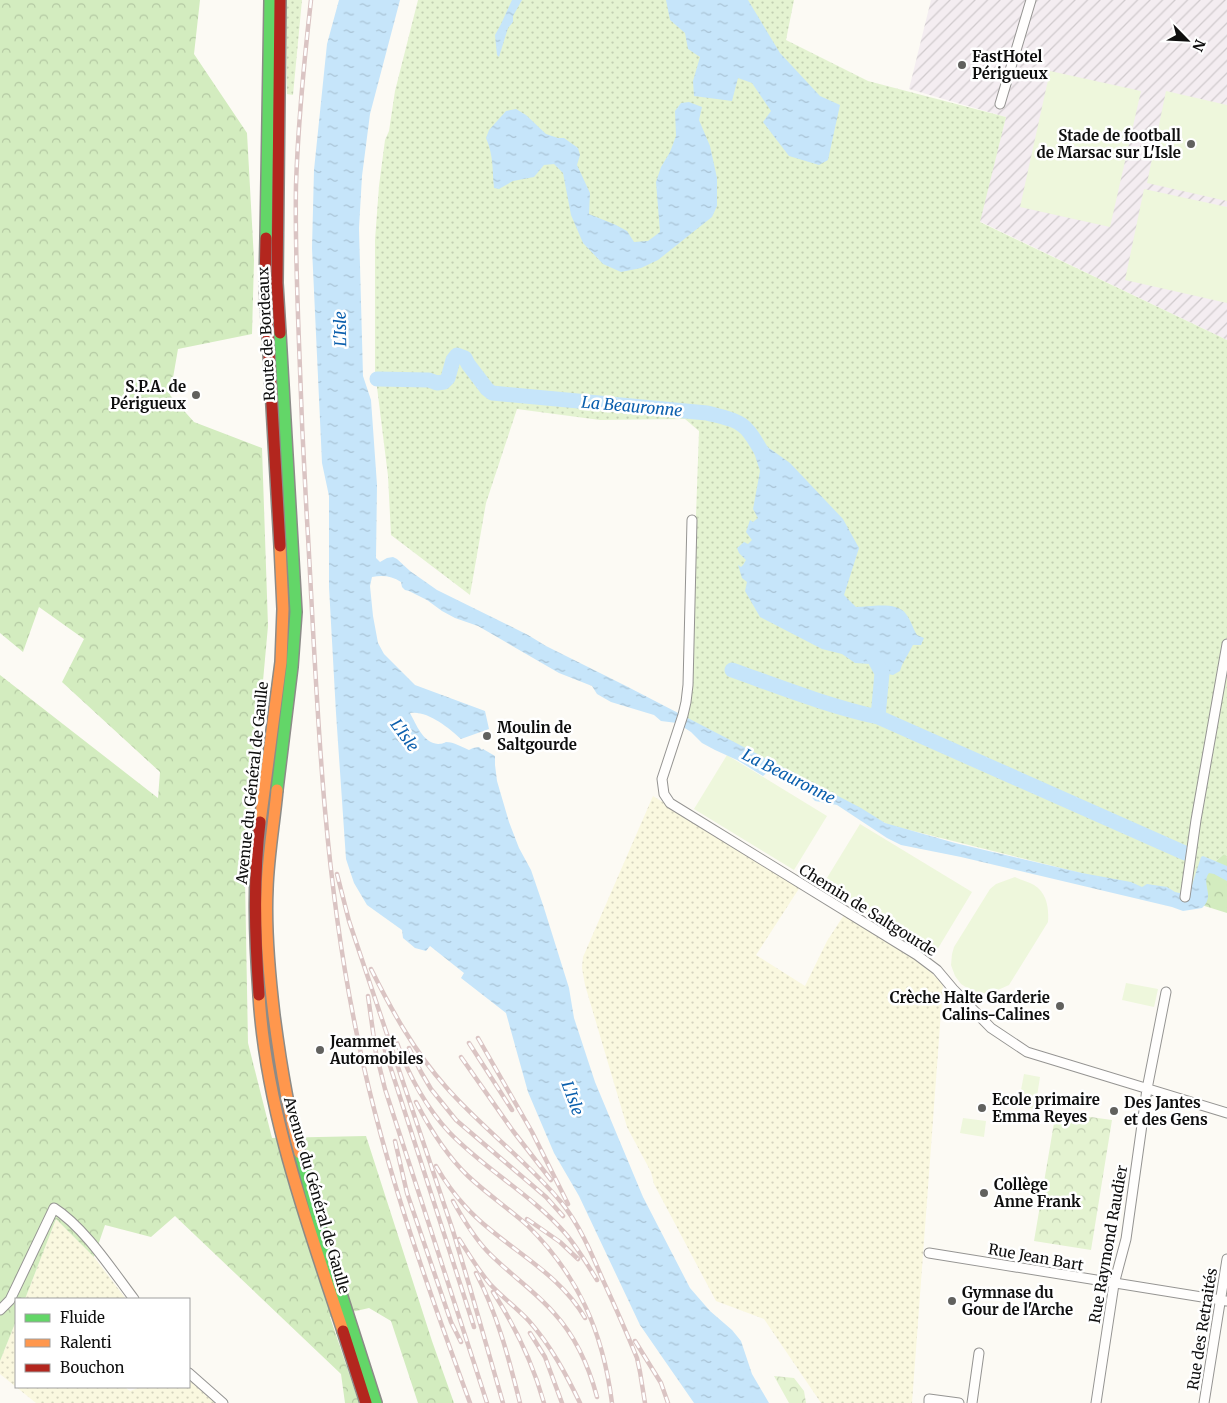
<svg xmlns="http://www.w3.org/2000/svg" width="1227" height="1403" font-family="Merriweather,serif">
<defs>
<pattern id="industrial-furrows" width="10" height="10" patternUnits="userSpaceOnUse" patternTransform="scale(1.25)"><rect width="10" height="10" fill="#f4edf1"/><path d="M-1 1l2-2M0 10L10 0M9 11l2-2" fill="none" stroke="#d0cacd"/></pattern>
<pattern id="farmland-dots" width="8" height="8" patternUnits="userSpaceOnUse" patternTransform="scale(1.25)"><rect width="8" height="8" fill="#faf8df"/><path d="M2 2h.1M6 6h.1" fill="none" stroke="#d5d3be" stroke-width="1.8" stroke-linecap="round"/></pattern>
<pattern id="grass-dots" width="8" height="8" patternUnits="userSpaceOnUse" patternTransform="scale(1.25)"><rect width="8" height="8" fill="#e4f3d1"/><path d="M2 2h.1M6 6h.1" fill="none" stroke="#c2cfb2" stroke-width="1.8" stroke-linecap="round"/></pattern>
<pattern id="forest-crowns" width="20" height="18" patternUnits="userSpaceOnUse" patternTransform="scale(1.25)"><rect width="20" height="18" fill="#d3ecbf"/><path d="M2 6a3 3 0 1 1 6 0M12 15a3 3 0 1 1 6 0" fill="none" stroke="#b4c9a3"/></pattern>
<pattern id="park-crowns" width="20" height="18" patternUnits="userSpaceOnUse" patternTransform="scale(1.25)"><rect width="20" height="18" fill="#e4f3d1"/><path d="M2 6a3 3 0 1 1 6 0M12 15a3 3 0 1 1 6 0" fill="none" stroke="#c2cfb2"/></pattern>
<pattern id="water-ripples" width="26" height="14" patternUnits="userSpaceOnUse" patternTransform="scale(1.25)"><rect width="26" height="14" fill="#c6e5fa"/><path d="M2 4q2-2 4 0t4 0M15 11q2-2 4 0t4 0" fill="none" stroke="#a9c3d5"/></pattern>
</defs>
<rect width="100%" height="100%" fill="#fcfaf4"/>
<path fill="url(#industrial-furrows)" d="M931 0H1227V340L979 221 1006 117 909 89Z"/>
<path fill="url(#farmland-dots)" d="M653 796 800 887 756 955 805 986 827 941 844 915 914 959 932 973 943 985 912 1403H821L764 1319 716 1301 654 1184 651 1172 627 1127 585 985 582 968 583 957Z
M56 1219 94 1257 126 1299H25Z
M16 1321V1387H124L130 1391 141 1387H189V1380L215 1403H36L0 1374V1361Z"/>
<path fill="url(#grass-dots)" d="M286 0H302L293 95 287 94Z
M418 0H794L786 40 868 81 1006 117 980 222 1227 340V856L1224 854 1176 897 889 825 686 720 690 684 699 431 685 419 600 420 517 409 486 503 470 595 391 535 388 476 375 371V240L379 186 385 140 389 131 395 91Z"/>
<path fill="url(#forest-crowns)" d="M0 0H200L194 54 247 133 254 260 252 334 178 349 170 395 194 422 262 448 268 626 245 879 248 1043 272 1138 366 1136 432 1341 454 1403H418L391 1321 369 1308 330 1317 359 1403H345L341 1374 175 1216 151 1237 105 1225 94 1257 56 1219 25 1299H16V1321L0 1361V675L158 798 160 772 62 682 84 639 39 607 23 652 0 633Z
M1224 854 1227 856V913L1176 897Z"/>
<path fill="url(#park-crowns)" d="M1069 1114 1112 1120 1091 1250 1034 1241 1054 1123Z
M774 1376 794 1378 804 1391 806 1403H789Z"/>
<path fill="#eef7dc" d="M1050 71 1141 91 1110 227 1020 207Z
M1166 91 1227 105V201L1147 183Z
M1144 189 1227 207V303L1125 280Z
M727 755 827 816 794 870 694 809Z
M860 824 972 892 934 955 822 886Z
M1015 877C1021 880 1029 882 1034 885 1047 893 1049 908 1048 922L1009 985 989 994 972 991 961 984 955 976 951 965 952 954 954 947 990 889 996 884Z
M1126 983 1158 989 1154 1007 1122 1000Z
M1024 1074 1040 1077 1035 1109 1018 1106Z
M963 1118 986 1121 984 1137 960 1133Z"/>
<path fill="url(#water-ripples)" d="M339 0H400L370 114 362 176 359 228 363 376 371 400 377 485 376 558 380 562 387 558 393 557 397 559 410 571 437 590 528 635 546 646 628 687 817 785 861 808 885 823 955 843 1082 873 1131 882 1142 887 1147 884 1167 887 1175 892 1184 894 1189 892 1191 888 1201 857 1203 856 1227 866V881L1214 874 1209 873C1202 882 1211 892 1207 901 1206 904 1204 906 1202 908L1183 911 1172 907 961 857 901 845 887 838 837 805 815 801 808 793 788 785 772 773 768 772 763 776 737 760 715 750 702 743 691 732 677 723 661 721 654 715 611 702 597 694 592 686 559 673 478 626 455 618 442 611 427 600 409 591 405 590 402 587 401 582C392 576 383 575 372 577L370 586 373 616 378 643 384 654 415 685 485 711 489 729 461 739C448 727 427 710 410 713 416 724 423 743 438 744 440 744 445 743 446 742 454 742 462 747 469 750L473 748 479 747 482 750 483 749 495 756V765L497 781 509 822 519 848 531 870 544 908 569 988 574 1018 595 1082 643 1197 690 1288 710 1311 732 1330 741 1341 752 1374 769 1403H694L640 1325 579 1196 554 1153 528 1092 506 1013 461 978 464 973 430 946 426 951 415 948 403 938 402 930 367 905 354 883 346 859 336 713 329 587V496L322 463 312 248 314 170 327 44Z
M512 0H522L513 16V22L508 28 499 57 497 55 495 35 501 24Z
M666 0H748L780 53 820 96 840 105 828 160 819 165 789 156 763 122 771 111 752 83 738 78 732 101 694 96 693 81 700 57 688 49 685 33 670 20Z
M689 102 702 107 699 120 710 146 717 178V206L712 217 658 260 641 268 621 272 603 264 583 243 571 215 563 173 554 164 544 165 534 177 513 181 499 189 494 188C492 169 494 157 486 138L489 130 506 111 516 109 526 115 546 134 558 138H564L578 148 580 155 577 165 590 193 589 214 616 225 627 231 634 242 648 241 660 232 656 182 661 167 670 152 676 136 675 111 681 103Z
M751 435 790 463 843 519 859 548 844 595 856 607C870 607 897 601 906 614 911 620 913 629 917 635L924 638 921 645H913L902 665 900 671 893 675 882 673 870 664 855 663 842 654 822 649 760 617 745 591 747 582 742 578 738 565 741 567 743 565 746 560 739 553 737 548 744 542 748 544 752 540 746 532 750 520 753 522 758 518 753 509 760 471 750 440Z"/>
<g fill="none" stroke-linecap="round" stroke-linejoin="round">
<path stroke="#c6e5fa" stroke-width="15" d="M377 379 429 380 437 383 444 382 448 378 453 360 457 355 465 358 468 364 487 389 492 393 707 413C718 416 733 418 742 425 751 431 756 443 762 452
M873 656 882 673 878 717 1185 853
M732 670C780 687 828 706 878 717"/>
<g stroke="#959492" stroke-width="11">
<path id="street" d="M1000 104 1031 0
M692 520 688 685 686 702 683 715 662 779 664 794 670 803 917 955 937 970 953 989 991 1028 1027 1052 1227 1113
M1185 897 1196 820 1227 644
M929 1253 1227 1301
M0 1310 10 1300 54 1208C84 1227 112 1270 134 1299
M189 1373 223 1403
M929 1403V1399L959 1403
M972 1403 979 1353
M1096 1403 1114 1284 1126 1239 1147 1089 1166 992
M1204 1403 1227 1259"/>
</g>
<g stroke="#8c8b88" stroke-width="14">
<path id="fast" d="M266 238 270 0
M277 790 292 667 296 612 280 333
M300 1153 321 1231 376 1403"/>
</g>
<g stroke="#8c8b88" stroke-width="14">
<path id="slow" d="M277 790C274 823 268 856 267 889 265 931 269 973 274 1015 280 1061 287 1108 300 1153
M260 822 281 662 283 609 280 546
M259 995C266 1111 307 1222 343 1331"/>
</g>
<g stroke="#8c8b88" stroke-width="14">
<path id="jam" d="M266 238 265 284 280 546
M280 333 277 283 280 0
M259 995C255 937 253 879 260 822
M343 1331 366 1403"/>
</g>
<use href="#street" stroke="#fffefd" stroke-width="9"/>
<use href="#fast" stroke="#63d668" stroke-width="11"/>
<use href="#slow" stroke="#ff974d" stroke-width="11"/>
<use href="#jam" stroke="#b3261e" stroke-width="11"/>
<g stroke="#dac4c3" stroke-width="4.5">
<path id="rail" d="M311 0C304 62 298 123 296 185 295 238 297 290 299 343 301 407 304 472 308 536 317 698 322 860 354 1020 379 1151 424 1278 470 1403
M337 874 349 921 453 1231 470 1288 503 1403
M371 969C392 1011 414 1051 446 1087 481 1127 526 1160 561 1202 579 1224 591 1252 602 1278 614 1304 626 1331 637 1358L640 1372 645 1403
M368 996 376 1053 385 1089 487 1403
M478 1038 532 1132 568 1204
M382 1041 474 1327
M397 1043C409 1076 425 1106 449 1132 484 1169 531 1194 565 1233 577 1247 587 1264 597 1280
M469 1043 512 1110
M409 1048 421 1072 431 1089 456 1120 546 1197 563 1216
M461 1057 513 1131 551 1180
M416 1102C430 1129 446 1155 468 1176 487 1194 508 1208 527 1225 578 1275 603 1332 612 1403
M395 1141 407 1193 451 1322 461 1342
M436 1166C444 1180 454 1194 465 1206 502 1247 557 1269 585 1318
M453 1201C463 1219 473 1236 487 1251 508 1273 534 1290 554 1313 576 1337 589 1367 597 1397
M527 1219 560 1242 578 1259
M459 1239C469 1254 478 1270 490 1284 502 1297 517 1308 529 1321 551 1346 566 1374 580 1403
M476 1273C497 1313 509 1359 520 1403
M493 1292C515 1326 533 1364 544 1403
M530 1333 545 1357 562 1403
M635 1341 661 1383 668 1403"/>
</g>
<use href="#rail" stroke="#fff" stroke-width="2.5" stroke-dasharray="8" stroke-linecap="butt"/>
</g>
<g fill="#61615e" stroke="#fff" stroke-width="2">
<circle cx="962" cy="65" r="5"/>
<circle cx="1191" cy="144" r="5"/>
<circle cx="196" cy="395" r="5"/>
<circle cx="487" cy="736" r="5"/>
<circle cx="1060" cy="1006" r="5"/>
<circle cx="320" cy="1050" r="5"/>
<circle cx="982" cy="1108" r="5"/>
<circle cx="1114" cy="1111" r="5"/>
<circle cx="984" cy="1193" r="5"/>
<circle cx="952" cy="1301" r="5"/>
</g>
<g text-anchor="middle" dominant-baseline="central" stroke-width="5" stroke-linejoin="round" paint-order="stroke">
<g font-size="15" font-weight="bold" fill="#0e0e0e" stroke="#fff" text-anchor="start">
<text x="972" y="56">FastHotel<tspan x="972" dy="17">Périgueux</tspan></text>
<text x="1181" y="135" text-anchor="end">Stade de football<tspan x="1181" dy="17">de Marsac sur L'Isle</tspan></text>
<text x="186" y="386" text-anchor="end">S.P.A. de<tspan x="186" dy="17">Périgueux</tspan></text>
<text x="497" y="727">Moulin de<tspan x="497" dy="17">Saltgourde</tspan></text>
<text x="1050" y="997" text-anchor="end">Crèche Halte Garderie<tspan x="1050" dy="17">Calins-Calines</tspan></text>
<text x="330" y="1041">Jeammet<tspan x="330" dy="17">Automobiles</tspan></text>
<text x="992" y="1099">Ecole primaire<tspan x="992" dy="17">Emma Reyes</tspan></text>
<text x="1124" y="1102">Des Jantes<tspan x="1124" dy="17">et des Gens</tspan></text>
<text x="994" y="1184">Collège<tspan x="994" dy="17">Anne Frank</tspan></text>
<text x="962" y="1292">Gymnase du<tspan x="962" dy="17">Gour de l'Arche</tspan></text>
</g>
<g font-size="15" fill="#0e0e0e" stroke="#fff">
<text transform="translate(266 334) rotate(-93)">Route de Bordeaux</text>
<text transform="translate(252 783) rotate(-84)">Avenue du Général de Gaulle</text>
<text transform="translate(868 910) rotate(32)">Chemin de Saltgourde</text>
<text transform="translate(317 1195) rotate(74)">Avenue du Général de Gaulle</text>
<text transform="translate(1108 1244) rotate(-80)">Rue Raymond Raudier</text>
<text transform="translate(1036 1257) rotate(10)">Rue Jean Bart</text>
<text transform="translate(1202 1329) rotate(-81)">Rue des Retraités</text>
</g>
<g font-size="16" font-style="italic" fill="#0b5fad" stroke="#fff">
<text transform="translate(340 329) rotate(-91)">L'Isle</text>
<text transform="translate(632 406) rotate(5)">La Beauronne</text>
<text transform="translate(405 735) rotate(54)">L'Isle</text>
<text transform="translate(789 776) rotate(27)">La Beauronne</text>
<text transform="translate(573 1098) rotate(70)">L'Isle</text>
</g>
</g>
<rect x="15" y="1298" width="175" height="90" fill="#ffffff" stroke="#9f9f9f"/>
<rect x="25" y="1314" width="25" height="8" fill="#63d668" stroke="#9f9f9f"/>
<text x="60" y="1323" font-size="15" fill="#0e0e0e">Fluide</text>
<rect x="25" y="1339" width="25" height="8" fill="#ff974d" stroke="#9f9f9f"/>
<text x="60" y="1348" font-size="15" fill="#0e0e0e">Ralenti</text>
<rect x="25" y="1364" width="25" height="8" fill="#b3261e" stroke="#9f9f9f"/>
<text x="60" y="1373" font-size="15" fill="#0e0e0e">Bouchon</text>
<g transform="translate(1187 40) rotate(114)" stroke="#ffffff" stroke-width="4" paint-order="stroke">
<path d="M0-4L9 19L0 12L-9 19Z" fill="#0e0e0e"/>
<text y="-8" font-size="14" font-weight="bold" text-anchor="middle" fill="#0e0e0e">N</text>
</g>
</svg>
